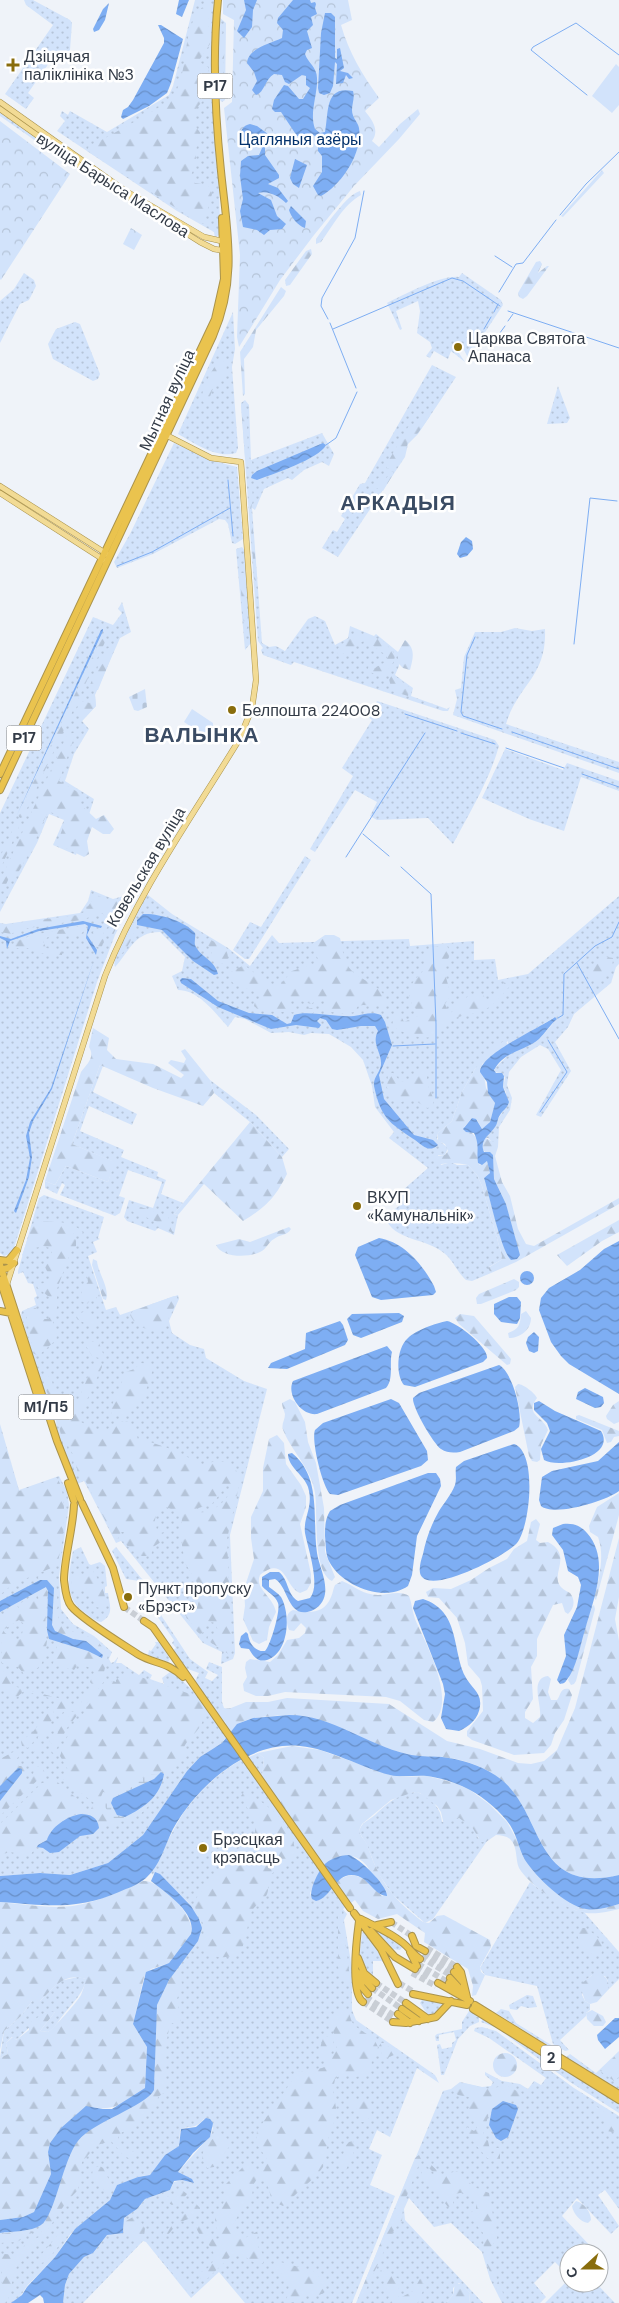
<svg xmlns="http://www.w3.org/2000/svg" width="619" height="2303" font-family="'DM Sans',sans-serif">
<defs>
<pattern id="grass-dots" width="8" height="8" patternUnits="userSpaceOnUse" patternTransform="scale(1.25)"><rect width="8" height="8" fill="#d2e3fb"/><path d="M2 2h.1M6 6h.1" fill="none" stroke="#b5c4d8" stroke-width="1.8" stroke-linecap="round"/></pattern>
<pattern id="forest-firs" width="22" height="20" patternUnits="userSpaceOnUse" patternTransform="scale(1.25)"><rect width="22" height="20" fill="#d2e3fb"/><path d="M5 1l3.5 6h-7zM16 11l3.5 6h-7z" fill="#b5c4d8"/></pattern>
<pattern id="wetland-marsh" width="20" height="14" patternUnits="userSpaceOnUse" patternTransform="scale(1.25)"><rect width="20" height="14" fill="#d2e3fb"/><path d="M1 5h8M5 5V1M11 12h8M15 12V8" fill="none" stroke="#b5c4d8"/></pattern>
<pattern id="cemetery-stones" width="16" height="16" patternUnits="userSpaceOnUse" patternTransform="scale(1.25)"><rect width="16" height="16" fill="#d2e3fb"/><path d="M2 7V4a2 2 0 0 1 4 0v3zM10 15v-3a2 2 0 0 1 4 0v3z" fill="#b5c4d8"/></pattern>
<pattern id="park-crowns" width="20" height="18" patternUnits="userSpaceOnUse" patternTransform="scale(1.25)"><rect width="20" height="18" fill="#d2e3fb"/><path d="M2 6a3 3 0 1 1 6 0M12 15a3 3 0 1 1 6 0" fill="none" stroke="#b5c4d8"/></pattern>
<pattern id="water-waves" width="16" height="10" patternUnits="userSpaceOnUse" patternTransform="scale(1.25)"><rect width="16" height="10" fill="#7eaef3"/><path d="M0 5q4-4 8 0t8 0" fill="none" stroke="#688fc7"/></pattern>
</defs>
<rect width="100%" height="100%" fill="#eff3f9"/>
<path fill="url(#grass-dots)" d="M24 0H33L70 20 72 23 69 63 56 53 28 93 34 98 26 109 5 94 53 25 26 5Z
M195 0H215L220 229V234L215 238 214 232 177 211 57 131 65 121 60 116 62 111 68 115 70 111 107 132 169 95 173 86Z
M219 17 226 23 225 100 222 102C211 94 218 33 219 17Z
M0 112 71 163 70 165 0 116Z
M24 273 34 280 36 286 29 300 20 304 0 343V301L14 289Z
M462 273 501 300 503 305 468 358 460 342 454 343V346L465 362 451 351 448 359 434 351 430 358 426 356 432 348 430 342 417 333 420 311 418 301 396 311 402 329 400 330 387 303C404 295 440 275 459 277Z
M233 312 235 349 232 367 238 448 236 453C217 459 194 443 178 434Z
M75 322 80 324 100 374 98 379 93 381 53 359 48 344 56 329Z
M432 365 456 377 418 434 408 444 405 457 338 557 322 548 333 530 337 532 345 519 341 516 360 484 365 483Z
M558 386 570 418 567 423 547 424Z
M245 400 249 405 251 460 322 433 334 454 329 466 322 462 304 470 292 480 288 478 264 489 255 510 252 508 262 643 269 647 276 646 285 651 308 619 315 616 325 621 335 645 348 638 350 626 374 636 376 634 398 652 399 666 395 675 413 688 411 696 447 709 450 707 448 711H443L294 662 291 665 263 655 261 650 263 648 258 641 241 403Z
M174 443 210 460 237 467 243 539 235 544 232 543 228 524 225 520 219 519 153 554 117 568 114 562 130 534Z
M242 547 245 551 251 643 245 650 236 549Z
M122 602 131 632 120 638 95 695 96 706 82 721 89 729 74 754 65 781 94 799 76 855 53 845 64 820 49 814 37 843 0 912V813L93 617 113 625 122 613 118 609Z
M515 628 532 631 545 629C547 677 518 684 506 724L619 762V773L453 715 457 699 455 690 461 688 464 657 475 632H501Z
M377 701 495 740 499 746C489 781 470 812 453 844L428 818 377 820 370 816 377 802 355 790 315 852 310 849 353 776 342 768 372 720 368 717Z
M505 749 563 770 567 763 619 781V791L581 777 564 831 529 819 482 798Z
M305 856 311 860 249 959H245L233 950 250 922 261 927Z
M91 890 113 899 124 896 132 901 115 935 97 982 14 1248 10 1254 4 1256 0 1253V923L6 924 80 913 88 901Z
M148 895 172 914 228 948 250 966 272 935 279 943 409 939 410 946 474 941V960L495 959 498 980 528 974 619 896V964L616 967 611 983 574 1014 568 1027 555 1042 571 1071 541 1117 536 1115 561 1070 548 1049 540 1045 521 1057 509 1072 507 1085 512 1098 510 1110 499 1127 498 1147 488 1138H485C494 1128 498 1117 506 1108V1092L503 1087 505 1078 503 1074 495 1072V1068L514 1050 523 1048 541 1037 557 1019 555 1017 508 1045V1041L475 1069 462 1092 452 1121 438 1133 437 1139 448 1148 445 1155H438L441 1165 451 1162 457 1165H468L477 1175 482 1186 502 1256 501 1260 489 1267 491 1273 472 1281 466 1280C457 1272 453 1260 444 1253 427 1238 393 1241 385 1217L400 1205 403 1190 428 1168 389 1138 394 1132 375 1107 372 1086 363 1060 351 1047 329 1034 311 1033 304 1035 289 1032 271 1033 245 1019 235 1017 228 1027C215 1013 199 990 178 990L172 976 182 971 185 957 160 932C134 932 130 951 115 967 110 956 139 909 146 896Z
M100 1065 103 1066 93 1092 137 1114 132 1125 89 1106 80 1131 124 1150 121 1157 158 1172 157 1176 166 1180 161 1194 183 1203 174 1214 178 1215 174 1235 158 1228 155 1231 127 1221 124 1217 129 1200 153 1208 162 1182 128 1170 119 1196 125 1198 120 1213 115 1216 60 1195 65 1185 62 1183 57 1194 45 1188V1181L55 1185 66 1166 108 1182 114 1162 72 1144Z
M210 1080 256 1115 289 1149 282 1157 250 1122 214 1093Z
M44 1195 104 1217 98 1238 100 1239 93 1242 97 1252 88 1256 106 1310 116 1307 120 1315 178 1295 179 1299 169 1321 172 1333 190 1345 204 1349 206 1358 244 1381 267 1389 230 1535 235 1653 233 1659 221 1664 222 1652 203 1643 121 1541 116 1543 84 1481 77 1484 57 1434 56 1420 45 1398 21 1315 22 1311 36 1305 34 1298 37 1296 33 1284 28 1283 23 1272 18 1274V1271L39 1198Z
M0 1424 19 1490 59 1476 67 1491 69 1505 59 1576 61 1609 73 1624 94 1636 112 1652 109 1659 111 1663 114 1662 118 1657 116 1663H121L139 1675 144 1670 152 1675 150 1679 164 1684 162 1678 170 1672C196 1688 208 1712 227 1735L222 1743 200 1757 187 1771 143 1835 108 1863 70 1875 40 1873 0 1876Z
M81 1547 89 1564 91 1565 100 1562 105 1566 107 1586 105 1587V1593H108C110 1606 114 1615 101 1622 94 1621 89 1616 84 1612 63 1598 69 1573 73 1551Z
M116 1547 141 1578 146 1582 126 1579 112 1551Z
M159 1612 190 1659 208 1672 205 1678 212 1681 218 1675 206 1669 209 1662 222 1667V1702L224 1708 229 1709 214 1711 188 1674 195 1681 199 1673 182 1667 172 1651 176 1648 172 1643 174 1640 157 1616Z
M155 1642H159L170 1659 168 1662 148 1655 149 1650 151 1651 156 1644Z
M258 1753 264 1758 262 1778 247 1758Z
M243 1759 321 1869 310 1893 312 1899 325 1896 332 1885 347 1906 343 1909 347 1914 344 1920 355 1987H352V2010L356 2020 435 2075 439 2083 417 2068 390 2137 377 2130 369 2149 382 2155 370 2185 395 2196 352 2303H245L219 2272 191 2298 146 2242 143 2241 83 2303H63L65 2285 69 2274 84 2257 93 2253 107 2235 124 2230V2218L137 2209 145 2199 170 2190 174 2182 182 2180 194 2183 178 2172 211 2135 213 2128 204 2119C193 2131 190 2124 180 2130L179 2146 165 2155 150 2175 141 2176 117 2185 112 2198 71 2233 55 2257 27 2286 18 2300 11 2303H0V2233L34 2228 49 2215 61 2176 155 2079 169 1980 201 1923 188 1902 154 1873 153 1875 151 1873C160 1859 165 1845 173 1831 188 1801 214 1775 243 1759Z
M417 1792C431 1797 441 1808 442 1822 447 1821 454 1817 458 1818 468 1819 476 1830 478 1838L487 1841 433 1919 425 1923 393 1895 378 1873 366 1843 359 1832C361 1822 368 1821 375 1815 388 1803 398 1793 417 1792Z
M530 1882 542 1891 575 1910 584 1912 619 1952V1979L608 1990V1981L605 1976 592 1975 587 1979 582 1995 585 2001 590 2004V2010L586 2013V2016L560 2040 569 2050 565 2051 553 2044 537 1986 485 1975 480 1968Z
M373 1928 403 1946 400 1950 391 1949Z
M363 1931 377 1947 385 1964 382 1961H373V1979C355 1969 360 1947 363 1931Z
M78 1977 87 1979C81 1996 75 2000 64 2014 58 2021 56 2027 48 2032L40 2031 55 2012H46L16 2040 12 2037 6 2043 8 2054 0 2058 4 2031 21 2016 32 2001H40L60 1981Z
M527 1995 533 1996 537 2007 528 2008 521 2006 517 2010 510 2009 509 2005Z
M422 2000 446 2002 442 2008 439 2007 440 2012 431 2016 427 2014 420 2003Z
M501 2009 509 2011 516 2023 556 2048 557 2051 496 2013Z
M472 2010 477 2017 479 2016V2022L470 2026 458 2039 444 2075H441L437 2045 440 2044 442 2049 452 2047V2043L456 2040 454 2032 439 2035V2041H436L435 2036 437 2034 462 2029V2022L469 2011Z
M484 2017 619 2102V2113L570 2082 497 2028 481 2022Z
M482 2027 496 2031 574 2088 619 2116V2209L605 2190 598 2195 619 2226 611 2234 577 2198 562 2216 594 2250 591 2253H583L576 2245 563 2257 569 2264 568 2275 555 2262 534 2283 546 2297 540 2303H502L490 2279 482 2252 451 2223 434 2227 409 2198 404 2209 405 2220 483 2303H469L470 2293 459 2283 453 2288V2295L446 2303H356L443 2091 451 2089 460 2082 482 2087 491 2086 493 2082 485 2075V2072L502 2081 520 2084 528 2089 534 2081 541 2085 546 2078 489 2038 474 2031 475 2028Z
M619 2051V2090L566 2057 570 2054 596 2073Z
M569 2279V2283H596L615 2303H545Z"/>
<path fill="url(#forest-firs)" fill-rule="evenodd" d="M207 3 210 5V17L206 22 210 29V44L200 59 201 63 208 67C209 74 211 85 209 92 205 102 189 109 195 125 196 128 200 131 201 135L196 149V164L191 175 195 183 208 185 212 194 204 223 201 224 87 151 89 146C101 141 166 105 172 98 192 71 178 25 207 3Z
M222 31 225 39 222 99 219 97V33Z
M602 170 604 173 563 217 561 216Z
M360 191 361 195C343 205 333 226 321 242L316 244V239C325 227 347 194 360 191Z
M311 249 312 254 290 285 286 286 285 280 306 251Z
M540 261 542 264 538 273 547 266H549L527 296 523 299 519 297 518 293 536 262Z
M281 287 286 291 284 296 256 330 253 347 244 359 245 394 243 396 240 352Z
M220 360 226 362C229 374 219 378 214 387 210 393 211 400 204 403L201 399C204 385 211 370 220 360Z
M244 402 246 405 248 452 253 465 250 468 247 466 245 458 241 405Z
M426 410 429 412 430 416 418 433 408 442 405 454 393 466 387 469 386 465 408 427 419 422Z
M392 471 394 473 383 491 374 487 377 479 381 476 384 481Z
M249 484 252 486 253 500 251 509 257 578 256 581 254 579Z
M241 573H244L245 576 248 625 246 630 244 626 240 580Z
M364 634 383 641 395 654C395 664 389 667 384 675L367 672 369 665 375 668 387 661V656L365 640 341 655 338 654 337 650C343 641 354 635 364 634Z
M104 637 105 642 23 817 20 818 18 815 101 639Z
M405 640C416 649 413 658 410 670L403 668 398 663V652Z
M116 645 98 690H90L89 687 106 649Z
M391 675H394L410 688 408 696 392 691 389 679Z
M95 695 96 706 82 721 81 713 76 710 81 701 90 703Z
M76 732 59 781 83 795 80 804 96 819 104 815 114 829 110 834H103L92 827 87 841 89 854 84 857 57 844 66 819 48 811 32 848 14 880 9 878 3 891 0 890V881L67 735Z
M18 824 19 827 0 870V857L15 825Z
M96 895 110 900H123L126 906 113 935 110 933 111 926H108L103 934 105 938 101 949 93 944 91 936 94 931C102 929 108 928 106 918L102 913 81 920 22 929 11 934 0 932V925L78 915 84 912Z
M132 922 136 924C136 931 127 951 121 954L119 949 125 940Z
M81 926 85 929 82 933 48 937 43 941 46 948 62 951V955L38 953 28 948H15L12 946C17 935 68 929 81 926Z
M325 935H334L340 938C342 945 343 954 345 961 353 980 378 981 387 1000L384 1006 363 1005 358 1006 354 1012 345 1014 325 1011 324 1000 319 999 311 1004 299 1000 289 1001V1004L298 1010 312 1008 315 1011 313 1013 260 1011 254 1006 255 1002 263 999 262 995 233 983 230 979 231 972 244 965 264 980 268 979 271 986H279L292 971 319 962 312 944Z
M208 938 227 950 228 958 224 964C213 963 211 949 206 941Z
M447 946 451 953 443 967 451 995 445 1004 449 1014 454 1010 457 1003 464 1000 469 995 482 994 487 1000H490L505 982H509L510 986C501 995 494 1007 481 1011 472 1015 460 1015 451 1020 445 1024 443 1030 438 1034 428 1043 400 1033 392 1025L395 1014 399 1012 404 1022 420 1015C418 1010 413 1007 411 1002 404 988 417 977 426 968 425 959 425 955 430 947Z
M606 957 613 958 612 969 599 981H591L587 976 588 970Z
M93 1028 109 1038 107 1050 116 1059 153 1064 181 1078 184 1075 168 1063 171 1060 184 1063 186 1059 181 1051 185 1049 210 1080 214 1093 203 1106 153 1088 100 1065 72 1144 115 1162 108 1182 66 1166 55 1185 45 1181 81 1072C88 1063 95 1057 89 1047Z
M505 1040 508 1045C497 1050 491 1058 482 1064L486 1088 495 1103 490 1122 482 1129 477 1120 472 1118 464 1127C484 1140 475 1144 478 1163L480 1165 487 1161 490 1173 484 1178 499 1233 509 1258 520 1255 519 1253 506 1204 494 1179 493 1159 483 1150 482 1143 485 1138 496 1143 498 1147 495 1156 502 1182 510 1196 518 1229 526 1244 534 1246 619 1198V1204L516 1262 491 1273 488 1268 501 1260 502 1256 482 1186 477 1175 468 1165C457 1163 449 1162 438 1165L435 1160 436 1156 445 1155 448 1151 445 1144 438 1141V1133L452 1121 462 1092 475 1069 491 1050Z
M421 1068 427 1071V1083L434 1100 432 1107 427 1108 411 1098 399 1103 393 1100 387 1088 388 1074 393 1073 400 1081C411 1083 414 1073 421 1068Z
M250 1122 282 1157 287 1174C275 1198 266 1207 243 1221L204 1184 178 1215 174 1214Z
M134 1205 169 1216 168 1222 173 1233 166 1230 160 1223 133 1212 131 1209Z
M619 1220V1232L602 1241 567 1266 557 1255Z
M42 1221C55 1221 75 1222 83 1233L81 1235 75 1233 71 1235 76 1240V1246L70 1254 57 1289V1308L53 1323 57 1335 56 1340 38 1356 33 1353 26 1313 35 1308 37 1309 40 1319H48L50 1317 49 1297 37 1287 39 1284 49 1282 50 1277 45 1267 52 1252 50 1248 43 1246 31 1249 25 1258 22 1255 33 1224Z
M289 1227 291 1229C287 1236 280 1234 274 1239 268 1242 267 1249 260 1252 248 1258 222 1258 216 1245L239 1239 250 1242Z
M93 1259 97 1261C98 1273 110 1288 106 1300L103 1299 92 1265Z
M86 1269 91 1271 101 1300 99 1306 94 1304 97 1298 95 1295 87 1304 81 1301 82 1289 88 1282Z
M514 1279 519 1282V1287L516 1290 481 1304H477L476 1298 479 1294Z
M174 1296 177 1297 178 1300 163 1329C150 1332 136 1328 130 1315L133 1311Z
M85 1311 96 1316 97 1319 95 1325H88L77 1319V1315Z
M526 1311 531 1318C531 1330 520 1338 509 1338L508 1333C519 1329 520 1325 521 1314Z
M460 1314 474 1316 511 1359 510 1364 507 1365 459 1324 455 1318Z
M90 1341 99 1343 104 1356 99 1358 92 1356 86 1346Z
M101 1363 102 1367 80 1415 81 1422C87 1425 96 1430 103 1430 114 1430 124 1412 133 1427 136 1432 137 1437 139 1442L142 1440C164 1445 185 1455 204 1466 217 1455 240 1464 240 1482L227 1539 232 1651 230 1655 207 1640 209 1634 216 1635 219 1633 215 1623 207 1621 204 1632 200 1634C194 1630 191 1621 185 1615L187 1609 194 1610 197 1609 201 1589 185 1563 180 1533 182 1519 179 1512 163 1506 157 1510 153 1530 156 1532 159 1526 162 1525 167 1531 161 1533V1542L153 1547 151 1556H141L125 1544 124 1532H121L118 1539 114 1538 86 1482 78 1475 76 1462 67 1441 66 1444 74 1470 72 1471 69 1467 58 1423C62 1405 39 1393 45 1374L51 1378 56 1395 76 1405 92 1367 95 1364ZM227 1485H230L232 1489C225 1503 211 1515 195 1512V1509L212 1504Z
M141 1363 149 1364 153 1369 143 1399 133 1406 127 1415 113 1416 110 1410 126 1372 134 1369Z
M518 1384C523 1384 535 1393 537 1398 524 1415 543 1416 548 1430L541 1445 540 1460 537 1462 532 1461 529 1456 516 1392 515 1387Z
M290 1399 295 1402 305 1422 308 1442 316 1463 324 1508 325 1552 335 1577 332 1581C312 1572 318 1512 315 1493 312 1470 293 1453 284 1432 280 1425 285 1421 285 1414 284 1410 282 1407 282 1403Z
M619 1401V1422L614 1424 607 1419 606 1416 613 1405Z
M579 1415 619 1431V1436L614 1437 611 1442 607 1443 602 1430 576 1419V1416Z
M0 1428 19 1491 57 1478C69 1495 64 1547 56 1566L13 1584 0 1595Z
M277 1435 284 1443 286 1464 301 1485 306 1496V1507L300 1524 311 1574V1583L307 1590 300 1593C285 1588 286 1554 260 1575 254 1589 273 1596 276 1612L269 1627 267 1640 259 1644 253 1641 243 1619 245 1606 244 1589 254 1559 251 1538V1517L263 1491V1468L269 1439Z
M619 1493V1515L596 1600 594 1598C599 1579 605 1555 598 1537L590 1532 589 1526 597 1507Z
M536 1519 540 1524 536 1540 540 1543 548 1542C578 1558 540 1580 570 1593 575 1599 575 1608 568 1614L565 1612 562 1603 553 1605 537 1639V1656L531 1667 533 1699 525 1712V1718L533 1723 540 1717C542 1705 529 1678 548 1676L551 1679 548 1692 551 1700H557C561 1695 560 1687 569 1689L572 1695 564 1720 555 1733 551 1745 544 1753 514 1755 472 1740 467 1736V1731L483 1711 482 1686 480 1679 468 1665 465 1643 457 1618 439 1598 428 1597 426 1592 433 1588 451 1589 471 1580 489 1568 507 1559 514 1549 527 1541 531 1522Z
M619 1538V1597L615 1619 619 1641V1875C530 1896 546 1809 496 1776 481 1765 459 1758 440 1757 428 1756 417 1757 406 1754 356 1741 329 1712 273 1716 262 1717 250 1717 240 1723 235 1725 234 1730 229 1733L224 1725 226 1723 214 1711 231 1708 246 1702H268L287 1698 389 1704 447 1741 480 1749 518 1763 531 1764 544 1761 557 1750 575 1708Z
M89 1571H93L102 1586 107 1604 104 1609 96 1607 87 1589 84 1588 77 1590 71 1583 74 1574 84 1576Z
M47 1573 54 1577 56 1582 59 1624 65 1629 96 1639 108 1655 104 1672 106 1679 67 1728 54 1754 52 1752 53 1745 49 1741 58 1733 53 1725 58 1719H62L65 1712 68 1713 69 1717 71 1712H75V1706H79L92 1684 90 1682 94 1672 90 1668 79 1663 74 1670 70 1668 63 1670 62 1665 51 1668 56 1656 57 1642 88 1651 102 1658 103 1656C86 1635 71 1645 55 1631L52 1625 54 1588C51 1581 46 1579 39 1580L38 1577 41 1574Z
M342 1581C355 1586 363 1595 378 1595 388 1595 400 1590 409 1596 412 1603 412 1611 415 1619 425 1642 458 1702 433 1722L424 1720 400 1701 386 1697 285 1692 268 1696H256L244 1691 243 1684 247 1677 245 1668 246 1662 250 1659 270 1662 278 1655 287 1640 299 1638 305 1633 306 1628 301 1623 294 1631 289 1630C286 1623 285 1613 293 1610 307 1613 324 1615 331 1597 333 1593 333 1589 335 1585Z
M45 1588 48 1592 44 1636 47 1641C44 1660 44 1669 24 1674L18 1667 2 1663 0 1615H3L9 1610 14 1611 13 1607 16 1605 19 1608V1604L34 1595 37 1602 39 1600 37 1593ZM19 1620 24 1624 21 1639 17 1640 5 1633 3 1630Z
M594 1605 595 1609 576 1681 574 1684 571 1685 568 1680 578 1654 591 1607Z
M0 1669 8 1674 13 1686 69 1701V1707L72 1706 70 1711 63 1712 61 1716 58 1714 53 1716 50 1726 51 1729 38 1742 43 1746 39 1753 34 1752 38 1737 41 1734 40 1727 35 1740 28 1748 22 1746 21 1741 32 1733 46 1715 48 1708H51L54 1713 53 1707 58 1703 57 1700 24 1691 9 1704 13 1697 5 1692V1686L0 1684 4 1677 0 1673Z
M126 1672 196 1696 205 1708C206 1729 185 1740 184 1748 184 1749 186 1755 187 1756L182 1761 178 1760 171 1767 170 1773 164 1774 163 1771 160 1773 117 1824 102 1826C96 1822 94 1815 86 1814 70 1811 52 1827 47 1840L38 1845 31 1854 26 1855 10 1852 0 1855V1824L42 1783 55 1780 81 1802 84 1811 91 1809 94 1803 63 1779 68 1770 60 1756 65 1741 74 1725H78C85 1708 96 1691 113 1681L116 1682V1680Z
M292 1746 320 1750 390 1775 402 1777 427 1776 455 1783 470 1790 489 1804 507 1822 533 1870 563 1897 585 1909 604 1908 619 1904V1909C608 1912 592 1915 581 1912 562 1907 529 1885 519 1868 515 1859 518 1846 510 1839 506 1836 501 1835 496 1835L486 1842H481L472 1827 459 1818 453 1819 444 1825 441 1812 437 1806 420 1793 414 1792 391 1800 362 1824C355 1835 365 1837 368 1847 377 1875 390 1895 413 1914 418 1918 422 1923 429 1923L437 1916 444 1915 490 1940 491 1947 480 1967 481 1972 485 1975 476 1995 472 1996 473 1986 468 1969 424 1942 425 1933 397 1914 378 1919 363 1911 355 1900 351 1903 335 1882C359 1867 365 1881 382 1896L387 1895C386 1886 379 1883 373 1876 370 1873 369 1869 367 1866 354 1850 338 1855 324 1865L262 1778 264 1758 258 1753Z
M15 1751 21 1753 16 1760 19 1766H22L26 1771 24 1779 27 1782H30L34 1771 33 1764 43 1769 45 1773 0 1816V1759Z
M244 1792C267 1803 294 1824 295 1852 290 1872 275 1866 270 1877 267 1883 270 1890 266 1896 262 1902 254 1905 251 1913 247 1924 247 1939 241 1950 234 1961 205 1959 201 1946 198 1939 205 1935 204 1928 203 1919 195 1912 194 1903L198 1895 255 1832V1823L241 1796Z
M143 1881C161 1880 196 1916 191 1934L169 1963 151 1969 144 1977 133 2024 147 2047 145 2088C131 2101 112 2112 94 2107L59 2131 50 2143 48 2152 51 2174 34 2212 23 2217 0 2220V2058L8 2054 6 2043 13 2037 16 2040 29 2030V2023L46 2012H55L40 2031 48 2032C54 2028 77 2002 81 1995 83 1990 85 1984 86 1979 64 1972 55 1987 40 2001H32L21 2016 4 2031 0 2050V1902C25 1904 53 1910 78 1905 101 1901 121 1890 143 1881Z
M338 1909H341L342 1913 350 1979 348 1984 341 1978 338 1966Z
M580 1928H586C596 1936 608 1942 600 1956H594L580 1943 577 1934Z
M178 1971 182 1984 177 1999 181 2021 178 2024 172 2023 170 2024 165 2049V2092L158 2097C157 2110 148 2113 139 2120 136 2122 134 2126 130 2128 125 2132 121 2131 118 2137 119 2150 126 2149 135 2152L136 2157 133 2160 124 2156 111 2141 97 2145 82 2162 78 2190 67 2201 41 2240 15 2269 8 2301 7 2303H0L2 2274 0 2258 4 2254 19 2255 25 2244 39 2237C53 2208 57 2168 77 2142 92 2124 125 2110 145 2099L152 2093 155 2083V2023L157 2005 169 1980 174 1972Z
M598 1973C606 1975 610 1982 608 1990L597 2002 590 2004 585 2001 580 1985 592 1975Z
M344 2007C351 2011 349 2019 354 2025 362 2033 375 2035 378 2048L372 2059 371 2068 365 2075 355 2077 341 2074 335 2079 333 2090 337 2114 329 2136 323 2167 317 2175 283 2206 272 2201 266 2179H257L253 2185 252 2197 243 2206 232 2227 235 2233 245 2238 258 2231 257 2245 264 2256 263 2263 258 2265 242 2255 233 2254 207 2279H201L198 2274C201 2271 205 2271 208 2268 226 2249 198 2241 196 2226L201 2224 216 2239 222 2238 216 2227 215 2218 225 2200V2185L244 2166H249L256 2174 264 2170 267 2159 256 2143 257 2131 298 2072 322 2068 329 2065 338 2044 330 2023 337 2011Z
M592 2010 603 2016 606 2022 603 2026H594L587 2019 586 2013Z
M329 2036 333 2040 334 2045 329 2059 324 2061C318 2055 320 2044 324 2037Z
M381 2043H384L395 2052 394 2055 387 2058 382 2055 379 2046Z
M619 2052V2077L614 2081 600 2071Z
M493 2065a12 12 0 1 1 24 0a12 12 0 1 1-24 0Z
M463 2083 490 2089 506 2085 526 2096 523 2100H497L490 2109 483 2135 488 2141 491 2154 494 2153 496 2148H500V2162L487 2158 465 2132 467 2127 474 2131 477 2128 468 2110 471 2102 469 2097 458 2095 453 2091 455 2086Z
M354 2098 369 2102 372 2106 371 2115 366 2122H361L360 2111 349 2104 350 2099Z
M591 2105H594L619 2121V2130L612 2132 607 2131 605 2127V2117Z
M221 2134 229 2140V2147L214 2167 207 2168 202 2159C202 2149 211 2137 221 2134Z
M353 2141 356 2147 346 2170 341 2172 339 2168 346 2145 349 2142Z
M419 2155 421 2159 403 2206 402 2221 395 2228 361 2300 359 2296 415 2158Z
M427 2161 442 2175 457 2171 474 2187 489 2193 497 2238 491 2247V2264L503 2293 502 2297 499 2295 484 2257 483 2233 469 2216 470 2213 476 2209V2200C471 2193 461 2190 453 2196V2205L448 2207 422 2174 421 2170 425 2169 432 2179H435L434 2173 426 2165Z
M100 2166 103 2168C106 2174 111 2182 112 2189L109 2193H106L92 2175 93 2168Z
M182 2190 187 2194 182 2200 172 2205 165 2201 166 2196 175 2198Z
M576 2201C584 2203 591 2212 591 2220L588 2223C580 2222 573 2213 572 2206Z
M196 2204 200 2208 199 2214C192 2219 183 2219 177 2225 171 2229 170 2236 162 2238L163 2233Z
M133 2217 140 2221 145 2228 144 2236 138 2240 131 2237 124 2226 126 2221Z
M28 2230 33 2232 17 2242 0 2243V2234Z
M61 2234 64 2235 65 2238 46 2262 41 2263 40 2256 57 2236Z
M158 2250 192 2287V2292L187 2291 157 2254Z
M277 2261 313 2271 326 2283 325 2292C317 2298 313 2293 305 2296 296 2299 298 2303 286 2303 290 2281 292 2283 275 2268L274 2263Z
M381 2270 401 2280 397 2295 400 2298 413 2291 420 2279 426 2277 427 2281 418 2303H386L390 2295 386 2288 385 2279 379 2274Z
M455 2284H461L470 2293 469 2303H446L453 2295Z"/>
<path fill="url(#wetland-marsh)" d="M146 1774 159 1775 154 1779 113 1798 111 1801 114 1811 119 1816 147 1804 156 1795C146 1811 134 1824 114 1821L100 1799 103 1792C122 1797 134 1787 146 1774Z"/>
<path fill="url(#cemetery-stones)" d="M145 689 147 707 138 711 134 710 129 697Z"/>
<path fill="url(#park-crowns)" d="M223 0H348L352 20 341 25C349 53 362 74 379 98L365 111C372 120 380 130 372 141L379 147 400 124 418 109 420 114 399 139 354 186 314 235 280 280 239 347 237 337 240 255 224 108 232 102 234 20 223 14Z
M0 121 70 174 1 280 0 279Z
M131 228 142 235 134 250 123 244Z"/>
<path fill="#d2e3fb" d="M616 64 619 67V105L612 113 592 96Z
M192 709 213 723V728L206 735 194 729 206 736 202 742 186 732 190 726 184 722Z"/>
<path fill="url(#water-waves)" d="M179 0H189L182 17 176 14Z
M244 0H257L253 10 252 27 244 38 237 31 246 10Z
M293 0H310L311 3 315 2 316 4 315 8 317 14 311 17 313 25 307 31 312 48 307 50 305 54C308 63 317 67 317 78 318 94 309 113 315 129L320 133 325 132C329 113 324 85 353 91 355 98 352 104 352 110 352 118 358 122 359 128 363 153 341 185 321 196L318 195 313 186 322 172V156L318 151V138L313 135 297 136 281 112H275L272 109 274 100 284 85 288 86 299 99H303L310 88 306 85V76L302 75 289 84 285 82 282 75 274 74C265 79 265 92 256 95L252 90 257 81 254 72 247 63C248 48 270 44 282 38L283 30 277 23 278 18Z
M109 3 105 20 99 30 94 32 93 29 103 9Z
M325 13H331L335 17V58L337 59V49L340 48 344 68 340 71 348 73 353 78 349 79 346 75 343 83 336 84 337 64 335 62 333 86 330 93 324 95 319 93 318 88 321 33Z
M158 25H161L183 39 171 83 167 93 149 106 123 119 121 117 123 110 128 107 133 100 164 43V38Z
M250 124 257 126 268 134 269 140 265 145V155L279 175V178L268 184 278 188 288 201 286 203C279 196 268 190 258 193L271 200 277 216 286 224 282 229 270 230 264 235 257 230 243 227 240 211 243 199 240 176 241 161 248 156 259 155 262 148 259 145 244 148 239 144C237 136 242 125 250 124Z
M295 159 307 165 299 188 293 184 290 178Z
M291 206 306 221 305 228C298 226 291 217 289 210Z
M323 443 326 445C319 459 273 474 257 480L251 478 252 475 257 471Z
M466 537 472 541 473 549 467 556 460 558 457 554 461 542Z
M103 629V631L16 817 101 630Z
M143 914C158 913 185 921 195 933 196 937 194 941 195 945 200 957 215 960 218 974L214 975 193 961 162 930 137 925V920Z
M83 921 102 926 101 928 91 926 87 935 97 950 96 955 86 938 88 926 85 924 39 931 10 941 7 949 6 941 0 938V936L11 939 38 929Z
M94 960 52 1089 33 1121 29 1133 32 1157 29 1177 16 1213 14 1211 26 1180 30 1158 26 1136 30 1122 51 1088Z
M182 978 191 979 218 1001 249 1013 272 1015 287 1024 291 1023 294 1015C307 1010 338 1018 354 1016 363 1015 372 1011 381 1015L385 1022 392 1045 379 1075 384 1099 414 1135 433 1140 438 1145C429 1153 423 1146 415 1140 390 1123 381 1119 374 1086 373 1077 380 1073 381 1065 382 1052 371 1044 378 1031L375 1026H361L337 1030 332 1029 326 1020 320 1018 317 1021 321 1025 319 1028 296 1025 271 1029 218 1007 181 983 180 980Z
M555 1017 557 1019C550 1025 545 1033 539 1039 525 1051 504 1051 494 1070L496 1073H502L504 1076 503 1087 509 1102C507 1109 503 1110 500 1115 497 1119 498 1123 495 1127 489 1136 479 1140 484 1152H490L493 1155 494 1179 506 1204 520 1255 517 1259 511 1260C501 1251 489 1194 484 1178L490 1173 487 1161 482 1165 478 1163C476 1150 480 1146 474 1133L466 1132 463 1129 472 1118 476 1119 482 1129 490 1122 495 1103 488 1093 487 1082 480 1072C480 1054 540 1028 555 1017Z
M379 1238C404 1242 423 1265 434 1286L436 1292 433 1295 381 1300 372 1297 355 1255 358 1247Z
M619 1241V1394L569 1364 561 1356 551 1342 539 1310 541 1298 549 1288 580 1270 604 1249Z
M520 1278a7 7 0 1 1 14 0a7 7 0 1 1-14 0Z
M509 1297H517L521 1302 520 1318 517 1324 501 1322 494 1314V1304Z
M399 1313 404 1316 402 1322 361 1338 353 1335 347 1319 352 1314Z
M340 1321 343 1325 348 1340 345 1345 287 1369 268 1368 271 1363 305 1349 306 1333Z
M447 1321C458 1323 489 1348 487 1358L483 1362 415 1387 404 1385C395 1374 397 1347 408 1338 416 1330 436 1323 447 1321Z
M534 1332 539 1337 538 1351 534 1353 529 1351 526 1343 528 1337Z
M387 1346 392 1352C389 1363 394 1379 386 1388L317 1414C302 1416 286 1395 293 1381Z
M499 1365C512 1371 523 1413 519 1427L514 1431 460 1452C453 1453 447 1453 441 1449 433 1443 412 1407 413 1398L419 1393Z
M585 1388 603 1397 604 1403 601 1407 595 1408 576 1399 578 1392Z
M391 1399 399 1403 427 1451 428 1460 421 1466 338 1495 330 1494C322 1485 311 1440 315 1430L323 1423Z
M539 1401 555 1411 601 1431C617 1457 559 1469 544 1460L541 1449 550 1431 547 1423 534 1410V1403Z
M619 1442V1491C606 1501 554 1517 541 1506L539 1500 542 1477 552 1471 598 1461Z
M514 1444C538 1452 530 1527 517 1543 507 1555 426 1598 420 1573 419 1567 421 1560 423 1554 426 1539 431 1525 439 1511 444 1503 451 1495 455 1485 457 1479 455 1473 456 1467L464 1461Z
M292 1453C322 1477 312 1519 317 1553 319 1566 327 1580 325 1594 324 1601 319 1608 311 1611 287 1619 289 1587 275 1579L269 1580V1587C273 1590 278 1593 281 1597 291 1614 289 1653 267 1660 263 1661 259 1661 256 1658 253 1656 251 1652 249 1649L241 1648 239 1644 241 1636 246 1632 248 1634C249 1643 255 1652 265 1651 270 1647 281 1610 278 1603 275 1595 267 1592 262 1586V1577L270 1572H279C289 1580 287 1595 298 1601L310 1598C321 1585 308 1549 305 1533 303 1517 314 1507 308 1487 304 1475 288 1467 288 1454Z
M428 1473H436L440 1479 441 1486 417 1536 412 1575 408 1586C384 1603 343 1586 330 1563 325 1555 326 1545 325 1536 325 1527 325 1519 330 1511L340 1505Z
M563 1524C573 1523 580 1525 587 1533 611 1560 593 1600 585 1630 580 1645 577 1668 566 1681 564 1684 563 1683 560 1684L557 1680 566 1656 564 1635 577 1607 581 1585 578 1577 568 1571 563 1550 552 1535 553 1528Z
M40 1580H47L54 1588 52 1625 55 1631 73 1639 86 1641 103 1655 102 1658 88 1651 49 1639 47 1630 48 1591 46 1587 0 1612V1601Z
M423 1599C460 1611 452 1649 465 1676 470 1687 482 1692 480 1706 479 1718 469 1727 459 1731L446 1729 441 1718 445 1694 443 1684 413 1608 415 1601Z
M289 1715C332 1715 367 1745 407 1754 419 1757 430 1756 442 1757 460 1759 480 1765 495 1775 546 1807 529 1896 619 1875V1904C608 1907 597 1911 586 1909 566 1906 536 1877 525 1860 519 1849 517 1836 510 1825 501 1812 485 1798 470 1790 457 1783 442 1778 427 1776 414 1775 402 1778 390 1775 359 1767 331 1749 300 1746 247 1741 197 1786 173 1829 165 1845 160 1866 146 1878 138 1885 128 1888 119 1892 76 1911 45 1905 0 1902V1876L40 1873 70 1875 108 1863 143 1835 187 1771 200 1757 222 1743 237 1724 253 1718Z
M18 1768 22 1769V1773L0 1801V1786Z
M161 1772 164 1774C160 1797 145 1807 125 1817L117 1815 111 1803 113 1798 154 1779Z
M81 1814C90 1814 98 1817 99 1828L93 1834 80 1836 59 1852 50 1853 43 1848 37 1847 38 1845 47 1840C51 1827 67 1816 81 1814Z
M349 1855C359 1858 388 1886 387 1896 376 1896 369 1880 358 1876 336 1869 333 1897 316 1901L312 1899C308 1892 318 1872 323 1866 329 1859 340 1855 349 1855Z
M155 1872 160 1874 191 1906 199 1919 202 1928 198 1941 169 1980 157 2005 154 2090C145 2107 94 2121 78 2141 63 2159 55 2216 41 2225 31 2232 12 2231 0 2233V2220L23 2217 34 2212 51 2174 48 2152 50 2143 61 2128 86 2106 103 2109H112L145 2088 147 2047 133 2024 146 1972 169 1963 191 1934C197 1913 165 1892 151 1881Z
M615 2018H619V2037L605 2049 598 2040 597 2035Z
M503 2101 516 2105 518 2109 508 2137 501 2141 496 2138 489 2125 492 2109Z
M206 2118 210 2119 213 2123 210 2137 193 2153 178 2172 192 2179 194 2183 182 2180 174 2181 170 2190 145 2199 137 2209 124 2218 123 2233 107 2235 93 2253 84 2257 69 2274 65 2285 63 2303H44L43 2298 40 2295 28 2303H11L22 2295 27 2287 55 2257 75 2229 110 2200 117 2185 138 2177 150 2175 165 2155 179 2146 181 2129 196 2127Z"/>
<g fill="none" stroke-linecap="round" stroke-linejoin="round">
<path stroke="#7eaef3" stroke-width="1" d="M587 95 531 50 533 47 576 23 619 55
M560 215 586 184 619 152
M495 256 512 267
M499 292 516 264 523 263 556 220
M508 311 619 348
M494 312 498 304
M328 319 321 306 322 298 355 238 364 191
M508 321 513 314
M330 323 356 388
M333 329 452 278 463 281 500 306
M484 329 491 317
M494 341 505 326
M326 445 336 438 357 392
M228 480 233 536
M117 566 152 552 230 508
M475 637 467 655 461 712 463 716 502 729
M574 644 590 498 617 501
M405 714 457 731
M512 732 619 769
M461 733 495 744
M506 748 564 768
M582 774 619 787
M363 834 389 856
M346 857 425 733
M401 867 431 894 436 1024V1098
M577 963 619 1039
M558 1018 563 1015 564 974 595 946 612 937 619 922
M393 1046 435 1044
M540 1112 567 1072 548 1040"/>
<path stroke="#c9ced5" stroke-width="6" stroke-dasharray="6 3" stroke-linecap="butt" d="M124 1607 144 1621
M391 1922 412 1936
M427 1948 457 1967
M424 1953 454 1972
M421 1957 452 1976
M418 1964 449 1983
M415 1969 430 1978
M412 1973 436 1986
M376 1983 406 2003
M399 1983 414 1992
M372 1988 402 2009
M366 1997 396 2017
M363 2002 393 2022"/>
<g stroke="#aa934c" stroke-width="6">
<path id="major" d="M0 102 124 190 204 237 226 242
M0 109 89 172 200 242 214 249 226 251
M0 486 107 554
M0 493 104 560
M7 1284 105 976C138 892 192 817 239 740L252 708 256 680 241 462 211 458 164 434"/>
</g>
<g stroke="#aa934c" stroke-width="8">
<path id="highway" d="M0 774 215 319 224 279 222 218
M0 790 213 336C238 278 227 231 221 171 215 114 212 57 218 0
M0 1260 8 1261 17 1250
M0 1265 57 1441 80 1499
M0 1270 8 1268 14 1263
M0 1280 41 1407
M0 1311 11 1313
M68 1483 74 1501
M82 1503 113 1568 124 1607
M74 1505C73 1529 64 1559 64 1580 65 1588 66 1600 71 1606 81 1619 124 1645 139 1655 155 1664 168 1662 183 1677
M144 1621 153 1627 350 1908
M354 1913 381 1949 398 1984
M361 1919C376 1927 388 1931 403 1943 409 1948 413 1954 420 1959
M359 1921C357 1936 350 1993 363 2002
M377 1925 391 1922
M371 1931 395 1957 415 1969
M412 1936 416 1946 425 1951
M410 1952 417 1966
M358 1958 364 1973 376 1983
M457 1967 461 1972 467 1997
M357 1972 372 1988
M454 1972 463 1982
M450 1978 465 1994
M359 1979 362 1987 368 1994
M438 1983 470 2001
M449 1983 459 1990
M413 1994 467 2005
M406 2003 428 2019
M475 2005 619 2094
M402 2009 419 2021
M473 2009 619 2100
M398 2014 410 2023
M393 2022 406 2023 436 2017 451 2001"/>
</g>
<use href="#major" stroke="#f2db95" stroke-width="5"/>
<use href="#highway" stroke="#eac34e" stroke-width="6"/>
</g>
<g fill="#896d0c" stroke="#fff" stroke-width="2">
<path d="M10.5 57.5h5v5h5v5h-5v5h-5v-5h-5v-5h5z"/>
<circle cx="458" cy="347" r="5"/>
<circle cx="232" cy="710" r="5"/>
<circle cx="357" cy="1206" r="5"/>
<circle cx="128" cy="1597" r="5"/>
<circle cx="203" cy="1848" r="5"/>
</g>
<g text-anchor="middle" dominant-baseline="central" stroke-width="5" stroke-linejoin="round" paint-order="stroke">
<g fill="#fff" stroke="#70767e" stroke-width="1">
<rect x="197.5" y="73.5" width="35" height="25" rx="4"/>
<rect x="6.5" y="725.5" width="35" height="25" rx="4"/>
<rect x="18.5" y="1394.5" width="55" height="25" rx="4"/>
<rect x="541" y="2045.5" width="20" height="25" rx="4"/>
</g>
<g font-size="15" font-weight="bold" fill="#333b47">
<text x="215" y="86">Р17</text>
<text x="24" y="738">Р17</text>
<text x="46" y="1407">М1/П5</text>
<text x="551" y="2058">2</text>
</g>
<g font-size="16" fill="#333b47" stroke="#fff" text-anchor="start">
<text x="24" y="56">Дзіцячая<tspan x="24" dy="18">паліклініка №3</tspan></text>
<text x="468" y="338">Царква Святога<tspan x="468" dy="18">Апанаса</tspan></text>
<text x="242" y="710">Белпошта 224008</text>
<text x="367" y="1197">ВКУП<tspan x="367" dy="18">«Камунальнік»</tspan></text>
<text x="138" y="1588">Пункт пропуску<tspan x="138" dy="18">«Брэст»</tspan></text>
<text x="213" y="1839">Брэсцкая<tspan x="213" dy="18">крэпасць</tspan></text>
</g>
<g font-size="16" fill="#03326d" stroke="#fff">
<text x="300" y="139">Цагляныя азёры</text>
</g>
<g font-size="16" fill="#333b47" stroke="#fff">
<text transform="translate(113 185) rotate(33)">вуліца Барыса Маслова</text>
<text transform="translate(167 400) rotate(-65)">Мытная вуліца</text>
<text transform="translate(146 867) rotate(-59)">Ковельская вуліца</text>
</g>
<g font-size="21" font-weight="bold" letter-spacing="1" fill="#3a4b63" stroke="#fff">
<text x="398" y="503">АРКАДЫЯ</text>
<text x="202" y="735">ВАЛЫНКА</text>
</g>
</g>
<g transform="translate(584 2268) rotate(249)"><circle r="24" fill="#ffffff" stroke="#adb1b5"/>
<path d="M0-4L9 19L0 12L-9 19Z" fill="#896d0c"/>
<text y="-8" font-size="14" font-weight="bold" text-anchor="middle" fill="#333b47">С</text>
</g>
</svg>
